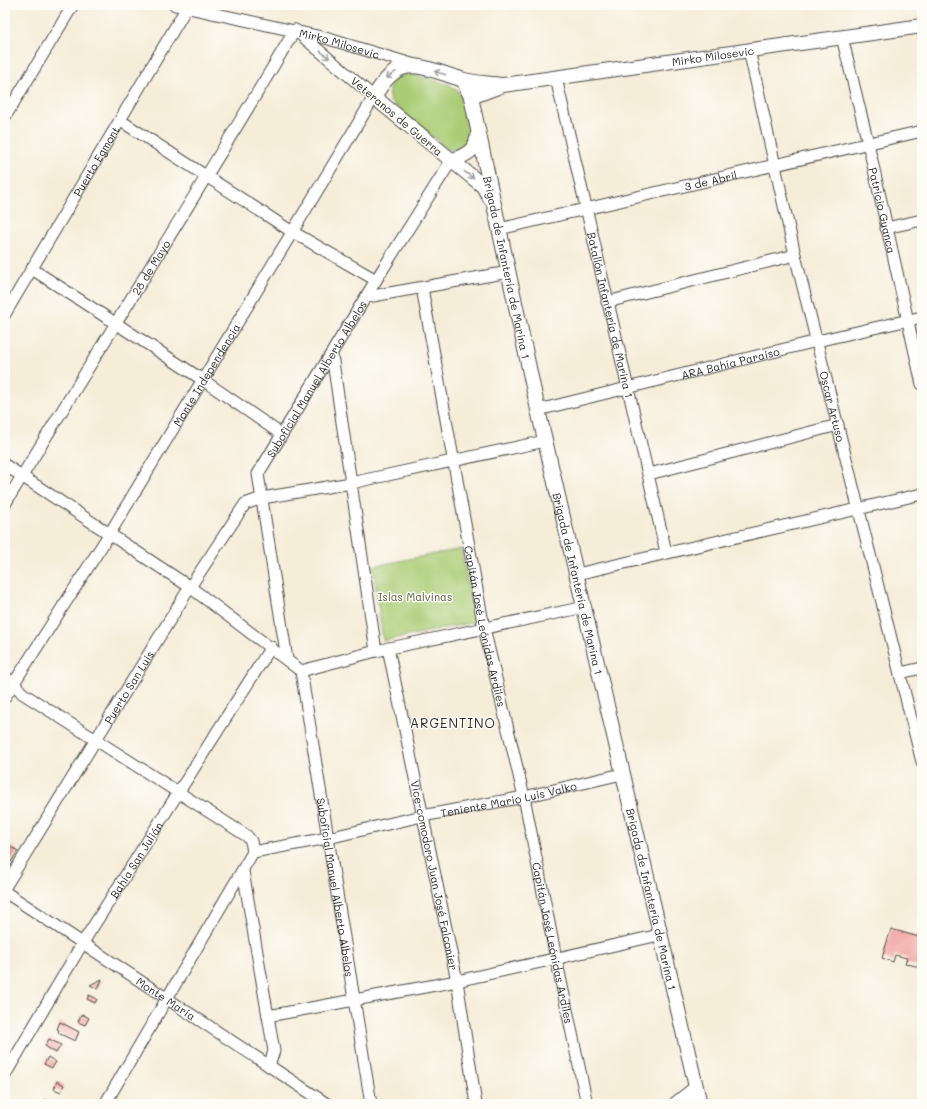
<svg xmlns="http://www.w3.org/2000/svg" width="927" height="1109" font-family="Mali,sans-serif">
<rect width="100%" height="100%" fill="#fdfcf7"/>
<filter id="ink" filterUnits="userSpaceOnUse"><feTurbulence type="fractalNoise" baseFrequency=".025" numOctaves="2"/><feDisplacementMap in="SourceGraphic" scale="8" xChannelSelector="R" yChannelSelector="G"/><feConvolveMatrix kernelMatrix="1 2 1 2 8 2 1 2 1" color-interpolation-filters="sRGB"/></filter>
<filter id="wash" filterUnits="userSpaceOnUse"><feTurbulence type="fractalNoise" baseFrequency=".012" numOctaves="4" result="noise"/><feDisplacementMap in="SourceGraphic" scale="16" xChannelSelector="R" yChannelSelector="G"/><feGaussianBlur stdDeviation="0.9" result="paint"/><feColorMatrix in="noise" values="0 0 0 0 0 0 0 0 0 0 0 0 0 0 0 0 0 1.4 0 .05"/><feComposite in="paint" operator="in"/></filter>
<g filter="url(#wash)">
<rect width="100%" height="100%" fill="#f6edd9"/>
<path fill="#aacc75" stroke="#6a7c50" d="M411 74 450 85 460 93C468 107 481 158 448 149L390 101C385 86 396 73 411 74Z
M461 549 475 622 383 641 373 566Z"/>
<g id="blocks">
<path fill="#f0a09e" d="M9 846 18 851 11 862 5 857V852Z
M5 863 9 866 5 872Z
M891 929 922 938V968L905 963 907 958 895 955 893 962 882 958Z
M102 979 98 989 90 985Z
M89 995 97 999 95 1003 87 999Z
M82 1014 89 1018 85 1025 78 1022Z
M60 1022 79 1032 75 1041 58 1033 59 1030 57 1029Z
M49 1039 61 1045 56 1053 45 1046Z
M48 1057 56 1062 52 1068 44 1064Z
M57 1081 64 1085 61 1092 54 1089Z
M44 1100 51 1101 50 1104H43Z"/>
</g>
</g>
<g filter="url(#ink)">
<use href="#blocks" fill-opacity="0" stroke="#494845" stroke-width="1"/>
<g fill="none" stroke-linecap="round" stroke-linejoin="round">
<g stroke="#494845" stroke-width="13">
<g id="minor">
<path id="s1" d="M175 5 322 37 415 65"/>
<path id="s2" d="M842 37 868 143 922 384"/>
<path id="s3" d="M749 50 795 255 922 762"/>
<path id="s4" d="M556 78 666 552"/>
<path d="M5 117 73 5"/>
<path d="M121 121 291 231 376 280"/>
<path d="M886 228 922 220"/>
<path id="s5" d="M499 229 922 131"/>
<path d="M32 269 203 380 281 434"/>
<path id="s6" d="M422 288 484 628 524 797 556 958 587 1104"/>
<path d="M367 297 509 272"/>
<path d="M607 302 795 255"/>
<path id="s7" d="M5 314 187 7"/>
<path d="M332 355 376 651"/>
<path id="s8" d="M538 410 817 341 922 317"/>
<path d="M5 465 190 587 301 671"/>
<path d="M649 474 838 425"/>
<path id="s9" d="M5 504C101 346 200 189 295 30"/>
<path d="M577 574 922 494"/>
<path id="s10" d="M388 648 457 981 476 1104"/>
<path id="s11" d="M287 659 258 474 376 280 451 161"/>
<path id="s12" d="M301 671 371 1104"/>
<path d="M301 671 376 651 585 607"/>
<path d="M900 673 922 668"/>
<path d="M5 677 14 683 22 693 247 836 251 841 253 852"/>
<path id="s13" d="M5 697 110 533 374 97 295 30"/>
<path id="s14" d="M253 852 328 838 422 816 524 797 622 774"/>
<path d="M243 871 274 1051 269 1066"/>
<path id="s15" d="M5 887 190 587 245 504 262 498 351 483 545 441"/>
<path id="s16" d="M5 892 327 1104"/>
<path d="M268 1016 457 981 659 935"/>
<path id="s17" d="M5 1075 82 944 271 647"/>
<path d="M105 1104 253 852"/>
</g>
</g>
<g stroke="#494845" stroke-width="16">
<g id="tertiary">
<path id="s18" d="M463 80 471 97 538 410 700 1104"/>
<path id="s19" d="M471 97 503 85 922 26"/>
<path d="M451 161C466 155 476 151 478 134"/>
<path d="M490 198 483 186 374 97C400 51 420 67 461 79 473 83 488 83 501 85"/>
<path d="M676 1104 696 1088"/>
</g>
</g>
<use href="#minor" stroke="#fff" stroke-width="11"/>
<use href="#tertiary" stroke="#fff" stroke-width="14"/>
</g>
<defs><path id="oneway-shaft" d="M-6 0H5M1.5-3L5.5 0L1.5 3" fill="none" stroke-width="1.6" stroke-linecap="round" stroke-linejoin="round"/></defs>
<g stroke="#a0a0a0">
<use href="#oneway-shaft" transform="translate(325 55) rotate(40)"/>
<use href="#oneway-shaft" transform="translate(440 73) rotate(-163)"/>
<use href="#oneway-shaft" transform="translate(391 75) rotate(145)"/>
<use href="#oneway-shaft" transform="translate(469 175) rotate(37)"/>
</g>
</g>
<g text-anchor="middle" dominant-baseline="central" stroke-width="3" stroke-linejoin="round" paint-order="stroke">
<g font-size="11" fill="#2b2b2b" stroke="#fdfcf7">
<text stroke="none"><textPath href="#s1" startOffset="169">Mirko Milosevic</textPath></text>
<text stroke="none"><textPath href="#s19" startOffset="246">Mirko Milosevic</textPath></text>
<text transform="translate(397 116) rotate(40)">Veteranos de Guerra</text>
<text stroke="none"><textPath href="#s7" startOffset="178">Puerto Egmont</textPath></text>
<text stroke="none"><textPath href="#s5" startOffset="217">3 de Abril</textPath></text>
<text stroke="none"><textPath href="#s2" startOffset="178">Patricio Guanca</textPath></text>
<text stroke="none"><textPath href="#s9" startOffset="278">28 de Mayo</textPath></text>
<text stroke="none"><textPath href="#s18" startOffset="193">Brigada de Infantería de Marina 1</textPath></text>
<text stroke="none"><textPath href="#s4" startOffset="243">Batallón Infantería de Marina 1</textPath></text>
<text stroke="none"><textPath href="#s8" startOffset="198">ARA Bahía Paraíso</textPath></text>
<text stroke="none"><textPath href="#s13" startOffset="380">Monte Independencia</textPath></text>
<text stroke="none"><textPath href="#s11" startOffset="299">Suboficial Manuel Alberto Albelos</textPath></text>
<text stroke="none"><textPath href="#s3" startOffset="366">Oscar Artuso</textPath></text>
<text stroke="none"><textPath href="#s18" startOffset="517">Brigada de Infantería de Marina 1</textPath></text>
<text stroke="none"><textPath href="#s6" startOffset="344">Capitán José Leónidas Ardiles</textPath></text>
<text stroke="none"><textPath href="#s15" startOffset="235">Puerto San Luis</textPath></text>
<text stroke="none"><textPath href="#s14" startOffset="261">Teniente Mario Luis Valko</textPath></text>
<text stroke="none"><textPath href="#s17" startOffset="252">Bahía San Julián</textPath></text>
<text stroke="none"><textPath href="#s10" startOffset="232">Vice-comodoro Juan José Falconier</textPath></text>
<text stroke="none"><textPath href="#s12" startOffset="219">Suboficial Manuel Alberto Albelos</textPath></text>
<text stroke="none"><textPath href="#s18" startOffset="841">Brigada de Infantería de Marina 1</textPath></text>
<text stroke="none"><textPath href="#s6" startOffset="668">Capitán José Leónidas Ardiles</textPath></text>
<text stroke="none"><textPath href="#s16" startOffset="193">Monte María</textPath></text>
</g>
<g font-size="11" fill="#515b41" stroke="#fdfcf7">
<text x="415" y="596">Islas Malvinas</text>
</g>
<g font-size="13" letter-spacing="1" fill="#2b2b2b" stroke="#fdfcf7">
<text x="453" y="722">ARGENTINO</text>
</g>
</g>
<rect width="927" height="1109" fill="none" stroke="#fdfcf7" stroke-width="20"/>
</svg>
